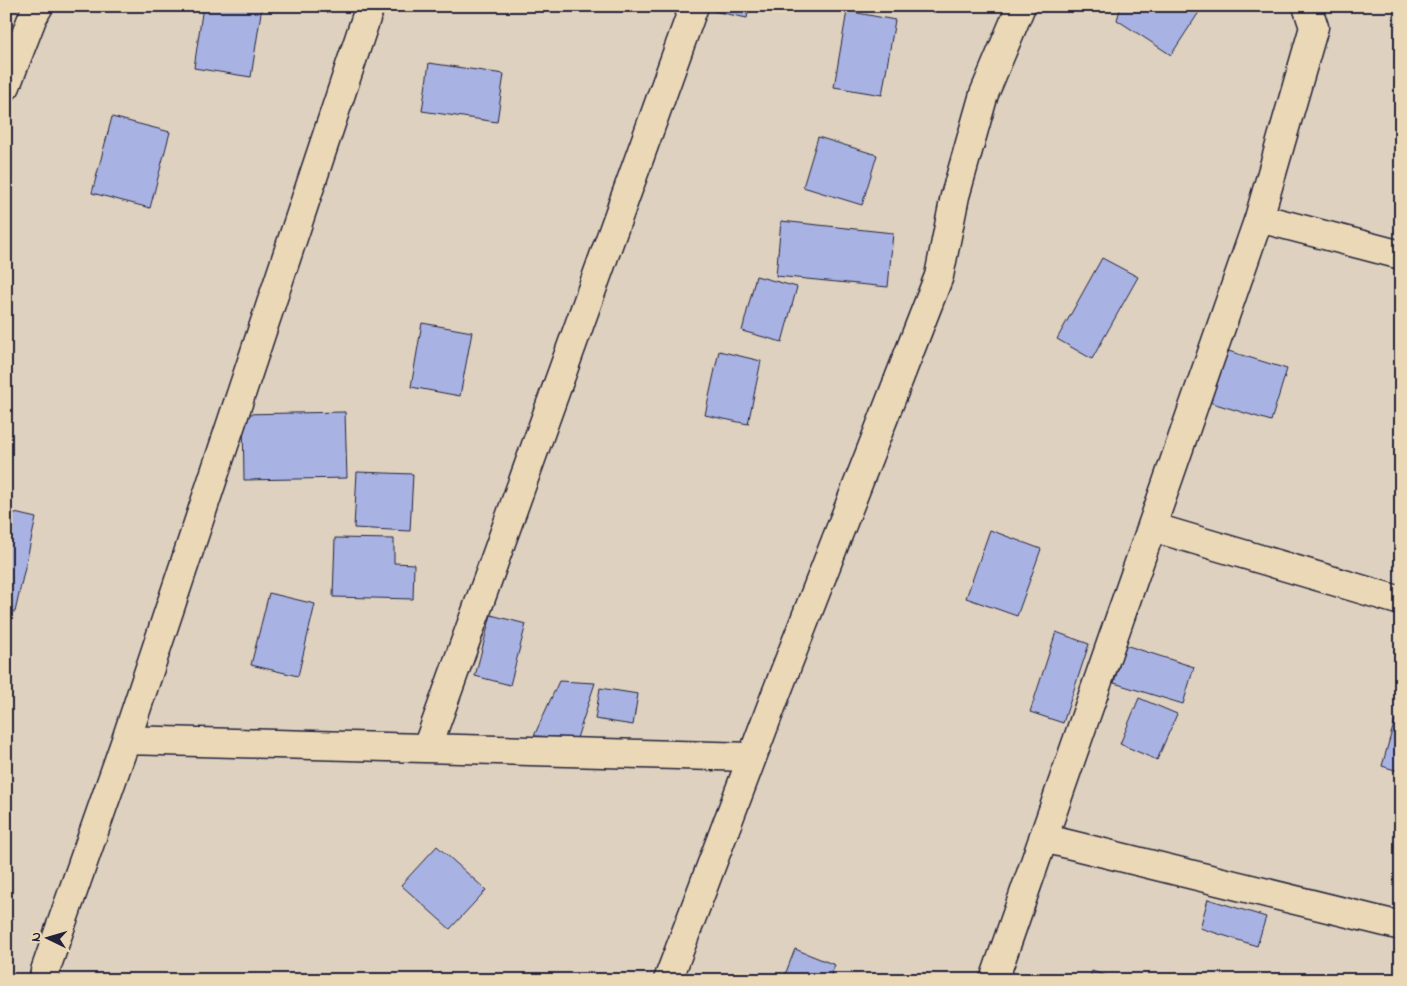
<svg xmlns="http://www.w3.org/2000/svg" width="1407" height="986" font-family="'Indie Flower',sans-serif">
<rect width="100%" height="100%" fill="#ded1bf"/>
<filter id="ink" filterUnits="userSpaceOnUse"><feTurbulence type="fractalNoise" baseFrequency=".02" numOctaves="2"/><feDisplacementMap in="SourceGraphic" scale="10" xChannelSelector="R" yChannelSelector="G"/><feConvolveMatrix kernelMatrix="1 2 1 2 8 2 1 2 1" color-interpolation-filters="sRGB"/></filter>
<g filter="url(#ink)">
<path fill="#a9b3e3" stroke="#22223b" d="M203 6H262L251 77 194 68Z
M714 6H749L747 18 713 11Z
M1121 6H1203L1171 55 1117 20Z
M847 11 895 20 882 95 834 87Z
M429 63 504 74 497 122 422 111Z
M112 117 170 132 150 208 92 193Z
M818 137 877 155 862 205 803 187Z
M781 221 893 233 888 287 776 276Z
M1102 258 1138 277 1092 359 1057 339Z
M756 276 797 287 782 342 742 331Z
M422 323 472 332 460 396 411 387Z
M1225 350 1287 369 1271 421 1209 402Z
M719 351 761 361 748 424 705 415Z
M345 412 347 478 244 480 243 414Z
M357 472 413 474 410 531 354 528Z
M6 511 36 518 15 612 6 610Z
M990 530 1041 549 1017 616 966 598Z
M335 538 394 539V563L414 564 413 599 333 597Z
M269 593 315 604 298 676 251 665Z
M491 615 526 624 510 685 475 676Z
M1056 632 1089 644 1063 723 1030 712Z
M1125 645 1194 667 1183 704 1114 683Z
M559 681 595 683 577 738 534 736Z
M600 688 638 694 633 725 595 719Z
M1139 698 1177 714 1157 760 1120 744Z
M1395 720 1401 722V772L1382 766Z
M437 846 486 890 450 929 401 885Z
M1208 899 1266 917 1257 946 1200 928Z
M795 949 835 965 829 980H783Z
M1092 971 1117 980H1089Z"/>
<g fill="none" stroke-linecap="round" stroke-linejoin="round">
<g stroke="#22223b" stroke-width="31">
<path id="minor" d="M6 86 33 16 39 6
M1259 218 1401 255
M1152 527 1401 601
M126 740 752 757
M427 748 694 6
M1043 838 1401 926
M44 980 45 971 126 740 370 6
M668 980 776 694 939 276 955 196 984 94 1021 6
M994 980 1259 218 1314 27 1307 6"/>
</g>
<use href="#minor" stroke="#ebd8b6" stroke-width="28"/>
</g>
</g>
<rect width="1407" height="986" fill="none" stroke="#ebd8b6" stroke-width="25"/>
<rect x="12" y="12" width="1382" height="961" fill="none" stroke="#22223b" stroke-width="2" filter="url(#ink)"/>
<g transform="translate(48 938) rotate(275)" stroke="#ebd8b6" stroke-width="4" paint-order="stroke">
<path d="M0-4L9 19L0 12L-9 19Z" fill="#22223b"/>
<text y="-8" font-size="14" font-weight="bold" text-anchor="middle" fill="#22223b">N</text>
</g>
</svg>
